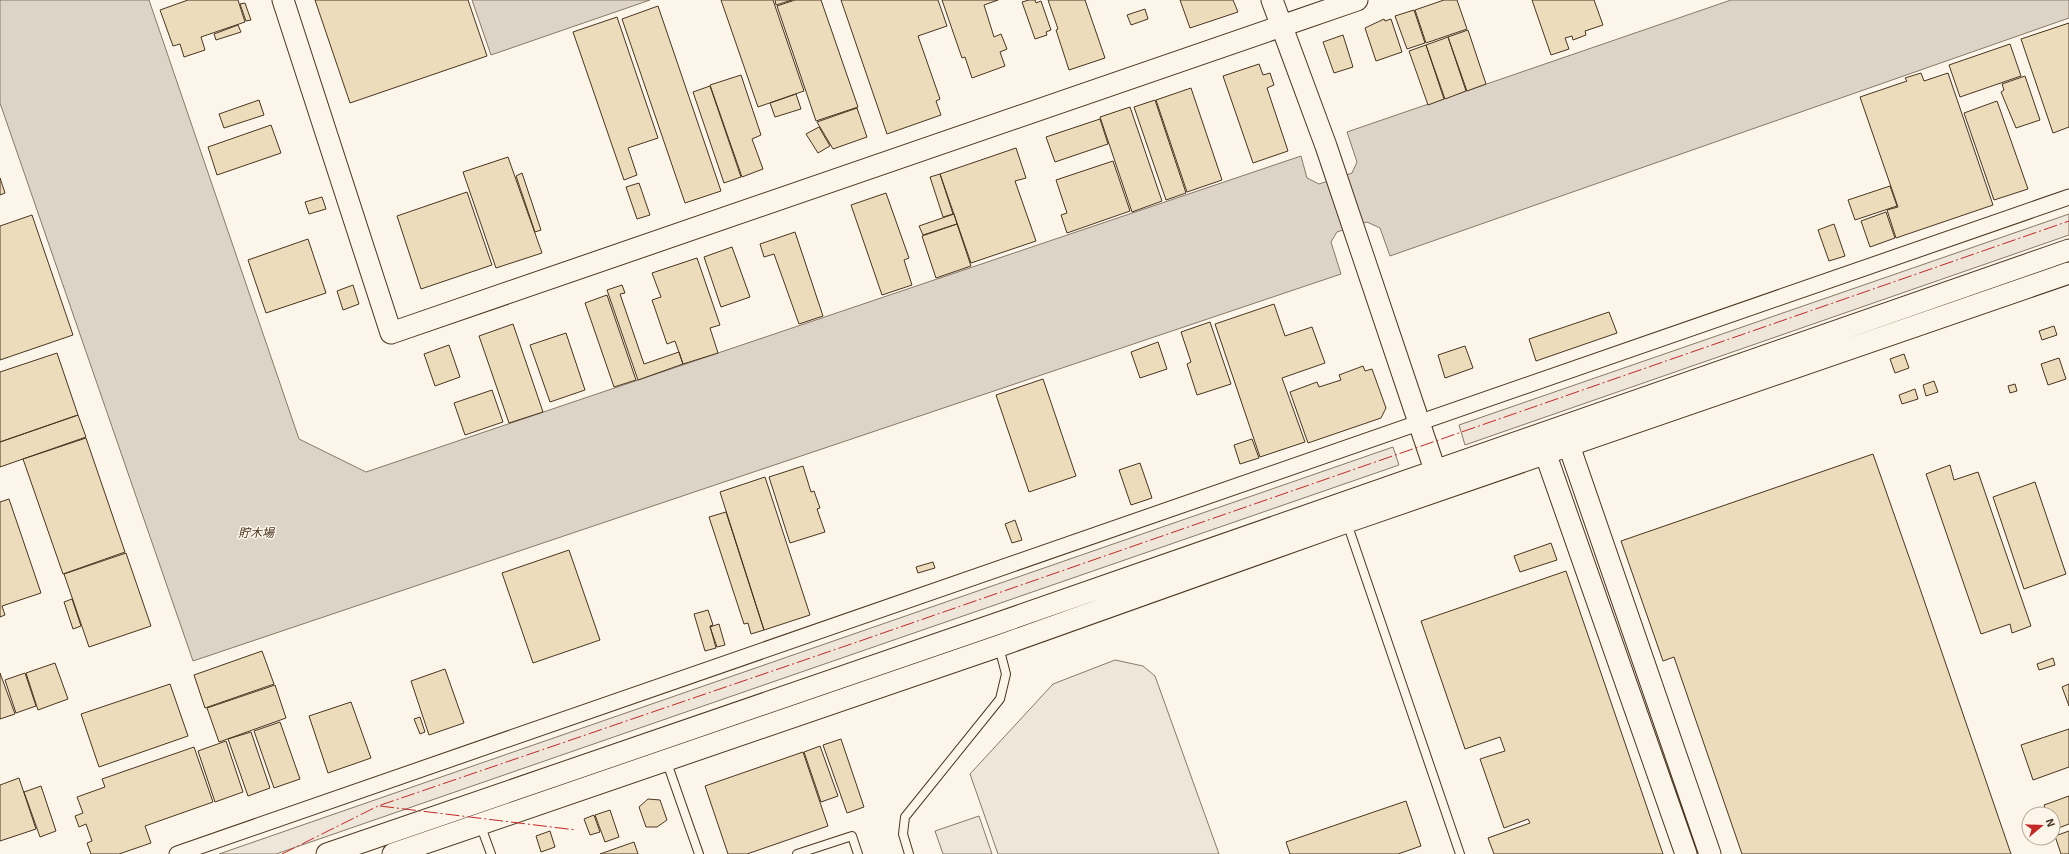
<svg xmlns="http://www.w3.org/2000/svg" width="2069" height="854" font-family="'Exo 2','Noto Sans JP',sans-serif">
<rect width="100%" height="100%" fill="#fbf6e9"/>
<path fill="#ede6d9" stroke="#887966" d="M2069 214V235L1465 445 1459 425Z
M1393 447 1399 465 276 854H219Z
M1115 660 1143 666 1155 676 1219 854H998L970 774 1053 684Z
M979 816 992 854H943L935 831Z"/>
<path fill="#dcd4c6" stroke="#887966" d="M0 0H149L299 439 366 472 1301 156 1307 178 1319 184 1352 173 1357 162 1347 132 1731 0H2069V18L1390 256 1380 228 1367 222 1337 232 1331 242 1341 274 193 661 0 103Z
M472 0H650L491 55Z"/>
<path fill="#ecdcbc" stroke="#4a3520" d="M188 0H238L245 22 201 37 205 50 184 57 180 44 173 46 160 10Z
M315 0H468L487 56 350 103Z
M721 0H773L804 91 758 107Z
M775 0H792L776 5Z
M795 0H821L858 107 816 121 777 6Z
M841 0H938L947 26 918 36 940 99 936 101 941 115 887 134Z
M942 0H998L984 5 994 37 1001 34 1007 49 1000 52 1005 66 972 78 965 57 962 58Z
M1029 0H1035L1036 3 1041 1 1051 30 1046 32 1047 35 1035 39 1022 2Z
M1048 0H1085L1105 58 1069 70 1056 30 1058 29Z
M1180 0H1233L1238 12 1190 28Z
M1444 0H1457L1467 29 1426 43 1415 10Z
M1532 0H1594L1603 25 1585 31 1586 35 1573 40 1572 36 1565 38 1569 49 1551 55Z
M245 3 251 20 246 21 240 4Z
M658 6 721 191 685 203 622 19Z
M1145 9 1148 19 1131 25 1127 15Z
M1414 10 1425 43 1407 49 1395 16Z
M617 17 658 138 628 148 637 175 624 180 573 32Z
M1384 19 1385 21 1391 19 1402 52 1376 61 1365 28Z
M2069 23V127L2053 133 2021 39Z
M238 25 241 32 216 40 214 34Z
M1468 30 1486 84 1467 91 1448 37Z
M1343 35 1353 67 1334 73 1323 42Z
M1448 37 1466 91 1445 99 1426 45Z
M2010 44 2021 76 1960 97 1949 65Z
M1426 45 1444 99 1428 105 1409 51Z
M1259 64 1263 75 1270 73 1274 85 1267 88 1288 151 1253 163 1223 76Z
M1921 73 1924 81 1948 73 1993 205 1896 238 1887 210 1898 207 1860 97 1907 81 1905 78Z
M741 75 761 135 752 139 763 169 742 177 710 85Z
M2025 76 2040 120 2016 128 2001 92 2004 90 2002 84Z
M710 86 741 177 724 183 693 92Z
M1191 88 1222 180 1187 192 1156 100Z
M796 94 801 109 775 117 770 103Z
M259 100 264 115 224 128 219 114Z
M1155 100 1186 193 1166 200 1134 107Z
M1997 101 2028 189 1994 200 1964 113Z
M1130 107 1162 201 1132 212 1100 117Z
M857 108 867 137 833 149 817 122Z
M1100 119 1108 144 1055 162 1046 137Z
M271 125 281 153 217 175 208 147Z
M819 127 830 146 818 153 806 134Z
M1016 148 1026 178 1015 181 1036 241 971 263 940 174Z
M508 157 542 253 496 268 463 172Z
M1113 161 1130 211 1067 233 1061 215 1067 213 1056 180Z
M522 173 541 230 535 232 516 176Z
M940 174 953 214 943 217 930 177Z
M0 178 5 193 0 195Z
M639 183 650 215 637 219 626 187Z
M1890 186 1897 206 1855 220 1848 200Z
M467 192 492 265 421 289 397 216Z
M886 193 909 258 904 260 912 285 882 295 851 205Z
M322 197 326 209 309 214 305 202Z
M1886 212 1895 238 1870 247 1861 221Z
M954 214 957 224 923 235 919 226Z
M32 215 73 335 0 360V226Z
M957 224 971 266 936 278 922 236Z
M1834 224 1845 256 1829 261 1818 230Z
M795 232 823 316 799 324 774 254 764 257 760 244Z
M308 239 326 293 266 313 248 260Z
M732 247 750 297 721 307 704 257Z
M697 258 720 325 710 328 718 353 683 364 675 341 667 344 652 300 661 297 652 273Z
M353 285 359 304 343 310 337 291Z
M622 285 625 293 620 294 644 364 679 352 683 364 638 380 607 290Z
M607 295 636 380 614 387 585 303Z
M1274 304 1285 336 1312 327 1325 363 1282 378 1305 442 1260 457 1215 324Z
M1609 312 1617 333 1536 361 1529 339Z
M1210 322 1231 384 1197 395 1187 364 1191 362 1181 332Z
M513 324 543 412 509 423 479 336Z
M2054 326 2057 335 2042 340 2039 331Z
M566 333 585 390 550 402 530 345Z
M1158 342 1167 369 1140 378 1131 352Z
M449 345 460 377 435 386 424 354Z
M1465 346 1473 368 1445 378 1438 355Z
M57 353 78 415 0 442V372Z
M1904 354 1909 368 1895 373 1890 359Z
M2059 358 2066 379 2048 385 2041 364Z
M1363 366 1365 371 1372 369 1386 408 1381 418 1308 443 1290 392 1317 382 1319 387 1341 380 1339 375Z
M1043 379 1076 476 1029 492 996 395Z
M1934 381 1938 392 1926 396 1923 385Z
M2015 384 2017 391 2010 393 2008 386Z
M1915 389 1918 399 1902 404 1899 395Z
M492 390 503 422 465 435 454 403Z
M78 415 86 437 0 467V442Z
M86 438 125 552 63 574 23 459Z
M1252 439 1259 458 1240 464 1234 445Z
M1873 454 1915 574 2011 854H1742L1674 657 1663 661 1621 541Z
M1140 463 1152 498 1131 505 1119 470Z
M1950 465 1954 480 1978 472 2031 626 2012 633 2010 624 1981 634 1926 474Z
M803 466 811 492 814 491 820 508 817 509 825 532 790 543 769 477Z
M765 477 810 615 764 630 720 492Z
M2035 482 2066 574 2024 589 1993 497Z
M9 499 41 593 2 606 5 615 0 617V502Z
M726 512 764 630 751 634 748 623 744 624 709 517Z
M1015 520 1022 540 1012 543 1005 524Z
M1551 543 1557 560 1520 572 1514 556Z
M569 550 600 640 533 663 502 573Z
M126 553 151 626 89 647 64 574Z
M933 562 935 568 918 573 916 567Z
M1566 571 1663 854H1494L1488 838 1530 823 1528 819 1504 828 1480 759 1505 751 1500 737 1465 749 1421 621Z
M72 599 81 626 73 629 64 602Z
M708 610 713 625 710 626 716 648 705 651 694 614Z
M719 624 725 645 717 647 710 627Z
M262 651 274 684 205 708 194 675Z
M2053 658 2055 665 2039 670 2037 664Z
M55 663 68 699 38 710 26 673Z
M445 669 464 723 429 735 411 681Z
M0 673 15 714 0 719Z
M25 673 36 706 16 713 5 680Z
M170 684 188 736 99 767 81 714Z
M2069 684V706L2062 687Z
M275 685 286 718 219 742 207 708Z
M351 702 371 758 328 773 309 716Z
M420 717 425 732 420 734 414 719Z
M280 722 300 779 274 788 254 731Z
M2069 729V767L2033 780 2021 745Z
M251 732 270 788 248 796 228 739Z
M841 739 864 807 847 813 823 745Z
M226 741 243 792 215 802 198 751Z
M820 746 838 796 821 802 804 752Z
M194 747 213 802 145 826 151 843 119 854H91L87 843 92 841 86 824 79 827 75 816 83 813 77 797 105 787 102 779Z
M803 752 828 826 747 854H728L705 786Z
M19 778 36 829 0 841V785Z
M41 786 56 831 40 837 24 792Z
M2069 796V824L2053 830V814H2047L2044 805Z
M648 799 660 800 667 820 657 827H646L639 807Z
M1406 801 1421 846 1398 854H1290L1286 842Z
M610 810 619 837 605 842 595 815Z
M594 815 600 832 590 835 584 819Z
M550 831 555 847 541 852 536 836Z
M2069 831V854H2061L2055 836Z
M634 842 638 854H600Z"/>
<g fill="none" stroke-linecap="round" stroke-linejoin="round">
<g stroke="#4a3520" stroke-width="10">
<path id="lane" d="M1347 523 1460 854
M666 760 699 854
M480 824 491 854
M797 854 852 836 858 854
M909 854 903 834 905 817 1000 699 1006 674 999 647"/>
</g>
<g stroke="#4a3520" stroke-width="17">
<path id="street" d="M177 854 2069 197"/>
</g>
<g stroke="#4a3520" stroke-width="23">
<path id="secondary" d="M283 0 391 333 1357 0
M1272 0 1326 146 1435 470
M1565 434 1710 854
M1541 441 1686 854
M327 854 993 625 2069 250
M393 854 999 646 1347 522 2069 273"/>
</g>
<use href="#lane" stroke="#fbf6e9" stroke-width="8"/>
<use href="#street" stroke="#fbf6e9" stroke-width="15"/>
<use href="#secondary" stroke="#fbf6e9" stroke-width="21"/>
<path stroke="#c62828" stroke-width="1" stroke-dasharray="14 3 2 3" stroke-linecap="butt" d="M380 806 576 830
M282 854 378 806 860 641 2069 221"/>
</g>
<g text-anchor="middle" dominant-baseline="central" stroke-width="3" stroke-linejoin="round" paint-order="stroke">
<g font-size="12" font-style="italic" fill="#4a3520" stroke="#fbf6e9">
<text x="256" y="532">貯木場</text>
</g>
</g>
<g transform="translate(2041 826) rotate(71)"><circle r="19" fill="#fbf6e9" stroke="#b4a999"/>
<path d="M0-3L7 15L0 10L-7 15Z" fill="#c62828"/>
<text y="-6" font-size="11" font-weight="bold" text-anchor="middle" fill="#4a3520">N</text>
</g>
</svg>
